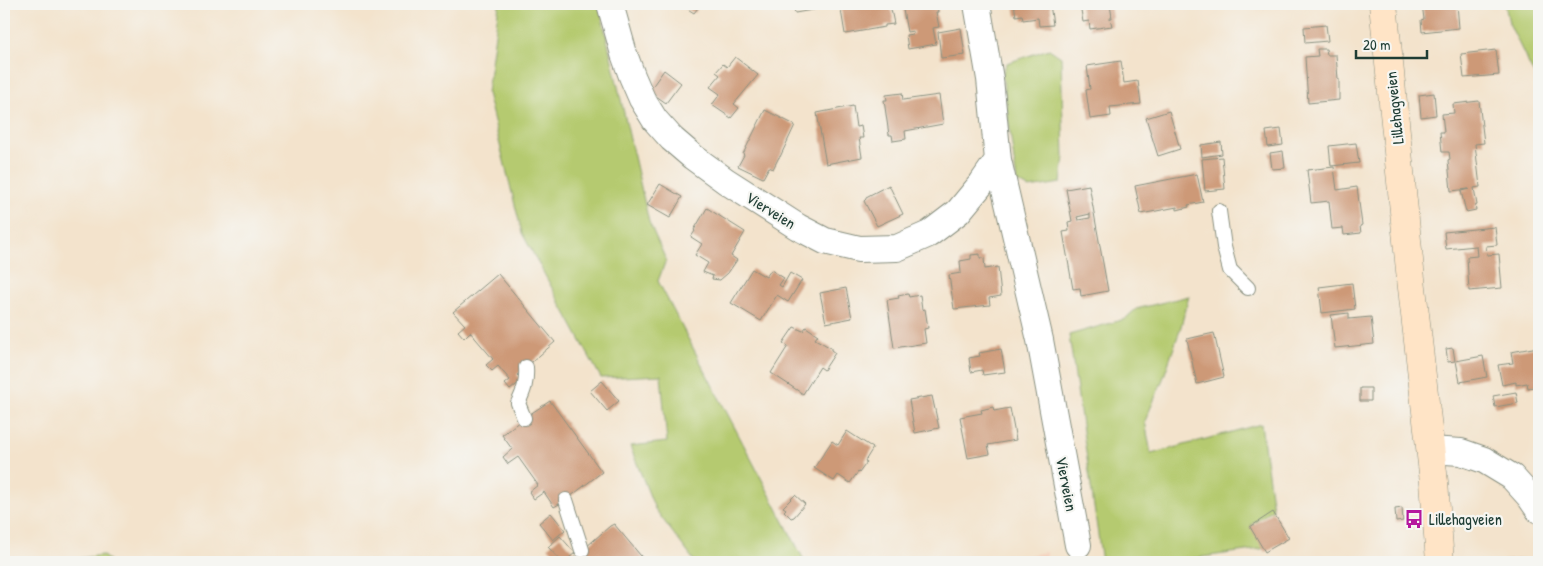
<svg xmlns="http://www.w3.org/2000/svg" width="1543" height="566" font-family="'Patrick Hand',sans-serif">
<rect width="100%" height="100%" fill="#f6f6f2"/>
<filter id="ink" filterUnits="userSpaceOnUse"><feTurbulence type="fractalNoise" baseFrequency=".02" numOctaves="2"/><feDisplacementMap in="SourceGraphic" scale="10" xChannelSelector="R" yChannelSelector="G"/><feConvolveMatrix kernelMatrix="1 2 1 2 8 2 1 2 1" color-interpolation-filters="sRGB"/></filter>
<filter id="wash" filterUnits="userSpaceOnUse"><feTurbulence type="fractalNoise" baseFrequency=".0096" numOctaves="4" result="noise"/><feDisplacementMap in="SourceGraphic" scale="20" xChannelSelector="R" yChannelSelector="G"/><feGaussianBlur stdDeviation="1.12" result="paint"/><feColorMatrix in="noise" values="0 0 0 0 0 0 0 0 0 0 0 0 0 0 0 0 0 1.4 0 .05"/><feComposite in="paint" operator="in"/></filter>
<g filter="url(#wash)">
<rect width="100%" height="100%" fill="#f3e3cc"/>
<path fill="#f4d3c0" d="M1046 552 1048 562H992Z"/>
<path fill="#b5ca6f" stroke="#6a8452" d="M499 4H599L649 222 666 260 658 281 805 562H695L655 509 630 446 667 442 661 375 601 378 522 233 487 93Z
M1505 4H1539V85L1509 23Z
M1049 49 1061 57 1064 157 1061 183 1029 188 1017 182 1002 74 1007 63Z
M1189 296 1180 330 1163 379 1145 421 1151 454 1261 424 1273 509 1251 525 1267 548 1167 562H1102L1069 335 1125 319 1136 309Z
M102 555 111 562H75V559Z"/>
<g id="blocks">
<path fill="#cd9977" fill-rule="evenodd" d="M680 4H701L694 13Z
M793 4H823L824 8 795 13Z
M840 4H890L894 24 885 25V27L845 34Z
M902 4H937L938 12H936L939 27 933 28 936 44 908 49 906 35 913 34V31L907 32Z
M1014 4H1050L1053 25 1039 26 1038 18 1023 20 1022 15 1016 16Z
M1080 4H1110L1112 18H1110L1112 26 1090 29 1089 21 1083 22Z
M1422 4H1457L1459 28 1422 32 1421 20 1424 19Z
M1326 25 1328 41 1305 43 1304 27Z
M961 28 965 55 941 58 938 32Z
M1317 49H1326L1327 55H1336L1338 79H1339V100L1308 103 1305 57 1318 56Z
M1496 50 1499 75 1464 78 1461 54Z
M735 57 758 75 734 104 739 108 731 118 712 105 720 94 710 87 720 75 716 72 723 64 727 67Z
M1121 61 1124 83 1138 81 1141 104 1110 107 1111 116 1090 119 1086 90 1090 89 1087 66Z
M664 70 681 83 666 103 649 91Z
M902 93 903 100 939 95 943 124 905 131 906 139 893 141 892 135H889L884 100H887L886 95Z
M1434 93 1436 115 1421 117 1419 95Z
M1479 101 1484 143 1475 144 1480 187 1474 188 1477 205 1475 206 1476 210 1466 212 1461 191 1469 189 1451 191 1448 160 1450 159 1449 152H1442L1440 132H1444L1442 114 1454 113 1453 104Z
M853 106 856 127 861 126 863 138H859L862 157 826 164 817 113Z
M765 110 795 125 780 157H779L773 169 769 167 763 178 738 166 744 155 743 154Z
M1169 111 1180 149 1158 156 1146 118Z
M1281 129 1283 145 1268 147 1266 131Z
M1221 142 1222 154 1202 157 1201 145Z
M1356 143 1359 163 1331 166 1329 146Z
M1283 151 1285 168 1272 169 1270 153Z
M1222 157 1225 189 1205 191 1202 159Z
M1334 167 1337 190 1357 187 1362 225 1360 226 1361 233 1344 235 1343 228 1332 229 1329 201 1311 203 1307 170Z
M1197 174 1203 202 1188 205 1189 207 1177 210V207L1141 214 1135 186Z
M660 184 682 197 670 218 647 205Z
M889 185 903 214 877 226 864 201 866 199V197Z
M1089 185 1108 291 1081 296 1080 288 1073 289 1063 232 1069 231 1068 222 1072 221 1066 189ZM1090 214V218L1078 220 1077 217Z
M707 208 745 232 731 256 737 260 728 273 720 280 712 279 713 276 703 272 708 263 695 255 702 244 691 237 695 231 694 230Z
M1495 227 1497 245 1486 246 1487 255 1499 254 1502 288 1469 291 1467 257 1477 256 1476 246 1446 249 1444 232Z
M980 254V258H984L985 269 998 267 1001 296 989 298 990 305 954 309 949 275 961 273 960 261 971 259V255Z
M752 269 766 277 771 270 784 278 779 285 782 287 790 273 802 280 788 302 777 295 761 321 731 303Z
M498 274 555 342 517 375 522 380 510 390 505 384 510 380 498 366 492 371 486 365 493 359 470 332 464 338 458 331 465 325 453 312Z
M1352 283 1355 309 1322 313 1319 287Z
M846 288 852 318 826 323 820 293Z
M908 294 909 297 920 295 922 310 925 309 928 328 924 329 926 343 894 348 887 300 899 298 898 296Z
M1349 313V319L1371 317 1374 344 1335 348 1331 315Z
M794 327 803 331 806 327 818 335 815 339 831 348V350L835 353 824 370 820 367 803 394 771 373 788 346 783 343Z
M1214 333 1224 377 1197 384 1187 339Z
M1538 347 1539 386 1528 388 1527 383 1516 385V382L1502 385 1498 365 1513 363 1511 352Z
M1453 348 1455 361 1448 362 1446 349Z
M1001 349 1005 372 983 375 982 370 971 372 969 358 980 356 979 353Z
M1483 356 1487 377 1460 382 1456 361Z
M602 381 619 401 607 411 590 391Z
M1360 388H1371V401H1360Z
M1516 392 1518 403 1495 407 1493 396Z
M932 396 939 428 915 433 909 400Z
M550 401 602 472 566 500 554 507 544 492 534 499 529 492 538 485 518 457 508 464 503 457 512 449 502 435 524 418Z
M993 407 994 411 1010 408 1016 440 988 445 990 454 968 458 960 417 982 413 981 410Z
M847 431 873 448 865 461 867 462 859 473 858 472 850 483 838 475 834 481 814 468 832 441 838 445Z
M795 495 805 504 794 517 791 518 784 511 786 509 783 507Z
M1402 508 1403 521 1396 522 1395 509Z
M1273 512 1289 538 1265 552 1250 527Z
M551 513 565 530 553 540 539 523Z
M614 524 646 562H569L610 526Z
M560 536 575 553 564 562H562L548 547Z
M1522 559V562H1502V561Z"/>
</g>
</g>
<g filter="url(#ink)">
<use href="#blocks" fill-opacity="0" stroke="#899080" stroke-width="1"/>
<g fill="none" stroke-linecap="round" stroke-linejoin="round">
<g stroke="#899080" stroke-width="16">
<path id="lane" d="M1219 211 1224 247 1230 270 1248 288
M524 418 518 403C524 391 527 382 526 367
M566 500 582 550"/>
</g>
<g stroke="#899080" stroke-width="28">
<path id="street" d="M610 4 624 54 632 76 642 99 655 120 672 139 693 157 726 181 798 227 825 241 859 249 897 248 929 234 958 212 982 183 998 160
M977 4 990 79 998 160 1040 340 1078 545
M1430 450 1461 452 1484 460 1512 477 1530 497 1539 510"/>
</g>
<g stroke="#899080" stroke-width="29">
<path id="secondary" d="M1383 4 1410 270 1434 482 1440 562"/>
</g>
<use href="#lane" stroke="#fff" stroke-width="14"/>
<use href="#street" stroke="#fff" stroke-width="26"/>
<use href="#secondary" stroke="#ffe4c6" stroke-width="28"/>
</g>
</g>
<defs>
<g id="bus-bare" transform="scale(1.5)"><path d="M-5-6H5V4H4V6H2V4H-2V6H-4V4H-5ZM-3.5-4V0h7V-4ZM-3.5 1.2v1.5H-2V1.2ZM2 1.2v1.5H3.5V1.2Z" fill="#b5179e" stroke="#f6f6f2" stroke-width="2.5" paint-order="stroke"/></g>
</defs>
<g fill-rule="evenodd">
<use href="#bus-bare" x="1414" y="519"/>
</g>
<g text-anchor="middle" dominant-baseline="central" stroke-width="4.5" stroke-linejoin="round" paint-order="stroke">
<g font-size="16" fill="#1f3d34" stroke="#f6f6f2">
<text transform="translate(1394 108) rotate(-96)">Lillehagveien</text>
<text transform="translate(771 210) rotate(32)">Vierveien</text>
<text transform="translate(1067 484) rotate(79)">Vierveien</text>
</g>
<g font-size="16" fill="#1f3d34" stroke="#f6f6f2" text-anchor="start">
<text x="1429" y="519">Lillehagveien</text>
</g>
</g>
<rect width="1543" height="566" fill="none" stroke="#f6f6f2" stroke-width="20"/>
<path d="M1356 50v8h71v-8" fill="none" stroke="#1f3d34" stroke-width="2.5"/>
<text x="1363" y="50" font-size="15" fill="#1f3d34" stroke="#f6f6f2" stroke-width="4" paint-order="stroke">20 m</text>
</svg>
